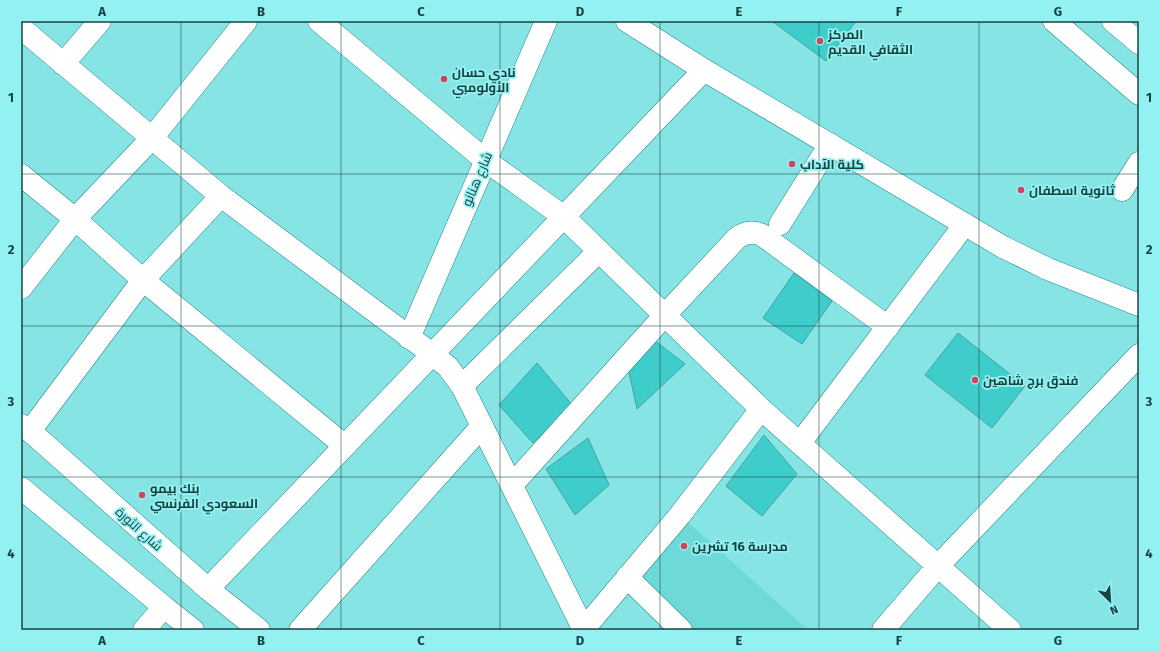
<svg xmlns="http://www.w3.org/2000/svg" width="1160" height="651" font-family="'Fira Sans',Cairo,sans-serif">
<rect width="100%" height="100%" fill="#86e5e4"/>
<path fill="#6dd9d8" d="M680 515 808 630H681L627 577Z"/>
<path fill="#3fcdcc" stroke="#42a3a3" d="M772 21H856L826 61Z
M794 273 832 301 802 344 763 318Z
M958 333 1025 386 992 428 925 375Z
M650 337 685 364 637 409 627 363Z
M537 363 573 406 533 443 499 405Z
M764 435 797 474 762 516 726 486Z
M588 438 609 485 575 515 546 469Z"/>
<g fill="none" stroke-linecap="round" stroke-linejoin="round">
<g stroke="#228b8b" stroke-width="23">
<path id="minor" d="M319 21 485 160 564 217 761 409 1010 630
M627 21 704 70 1003 247 1048 269 1139 305
M63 64 100 21
M21 175 75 219 143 280 345 446
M1122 190 1139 163
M780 224 830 144
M21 288 75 219 152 138 246 21
M409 338 546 21
M462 386 599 251
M30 431 143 280 221 196
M800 443 965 224
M512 485 665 315 737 238C745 232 753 231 762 235L888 327
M627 577 681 630
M208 589 704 70
M144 630 164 607
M300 630 482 426
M583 630 680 515 761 409
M883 630 938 566 1139 355"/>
</g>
<g stroke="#228b8b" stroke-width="23">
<path id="major" d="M1054 21 1139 94
M1113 21 1139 43
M21 28 221 196 432 354 448 367 462 386 584 630
M21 425 30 431 208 589 259 630
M21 488 164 607 193 630"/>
</g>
<use href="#minor" stroke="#fff" stroke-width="22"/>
<use href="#major" stroke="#fff" stroke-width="22"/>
</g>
<path fill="none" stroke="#184141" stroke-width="1" stroke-opacity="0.55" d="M181 21V630M341 21V630M500 21V630M660 21V630M819 21V630M979 21V630M21 174H1139M21 326H1139M21 477H1139"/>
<g fill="#d3435b" stroke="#93f2f1" stroke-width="1.5">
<circle cx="820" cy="41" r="4"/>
<circle cx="444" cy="79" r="4"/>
<circle cx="792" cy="164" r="4"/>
<circle cx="1021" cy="190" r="4"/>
<circle cx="975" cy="380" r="4"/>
<circle cx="142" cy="495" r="4"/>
<circle cx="684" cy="546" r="4"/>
</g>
<g text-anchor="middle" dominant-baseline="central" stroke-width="3.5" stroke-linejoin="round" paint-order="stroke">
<g font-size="13" font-weight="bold" fill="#184141" stroke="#93f2f1" text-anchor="start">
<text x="828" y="34">المركز<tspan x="828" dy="15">الثقافي القديم</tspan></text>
<text x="452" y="72">نادي حسان<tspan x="452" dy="15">الأولومبي</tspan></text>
<text x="800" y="164">كلية الآداب</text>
<text x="1029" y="190">ثانوية اسطفان</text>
<text x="983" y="380">فندق برج شاهين</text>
<text x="150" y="488">بنك بيمو<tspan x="150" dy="15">السعودي الفرنسي</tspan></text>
<text x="692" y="546">مدرسة 16 تشرين</text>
</g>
<g font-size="13" fill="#184141" stroke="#93f2f1">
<text transform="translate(477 179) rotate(-67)">شارع هنانو</text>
<text transform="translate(139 529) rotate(42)">شارع الثورة</text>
</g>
</g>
<rect width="1160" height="651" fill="none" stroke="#93f2f1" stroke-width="44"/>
<g transform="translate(1110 601) rotate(155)" stroke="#93f2f1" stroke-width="3" paint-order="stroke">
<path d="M0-3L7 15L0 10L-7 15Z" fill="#184141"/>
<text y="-6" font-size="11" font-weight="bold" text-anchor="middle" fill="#184141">N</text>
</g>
<rect x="22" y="22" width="1116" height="607" fill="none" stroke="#184141" stroke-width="1.5"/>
<g font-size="13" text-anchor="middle" font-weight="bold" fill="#184141">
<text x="102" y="16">A</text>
<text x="261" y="16">B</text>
<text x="421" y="16">C</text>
<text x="580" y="16">D</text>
<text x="739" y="16">E</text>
<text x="899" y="16">F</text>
<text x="1058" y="16">G</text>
<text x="11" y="102">1</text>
<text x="1149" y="102">1</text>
<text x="11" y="254">2</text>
<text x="1149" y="254">2</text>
<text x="11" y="406">3</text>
<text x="1149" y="406">3</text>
<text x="11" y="558">4</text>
<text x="1149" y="558">4</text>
<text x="102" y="645">A</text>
<text x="261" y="645">B</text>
<text x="421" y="645">C</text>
<text x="580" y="645">D</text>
<text x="739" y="645">E</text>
<text x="899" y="645">F</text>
<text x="1058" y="645">G</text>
</g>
</svg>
